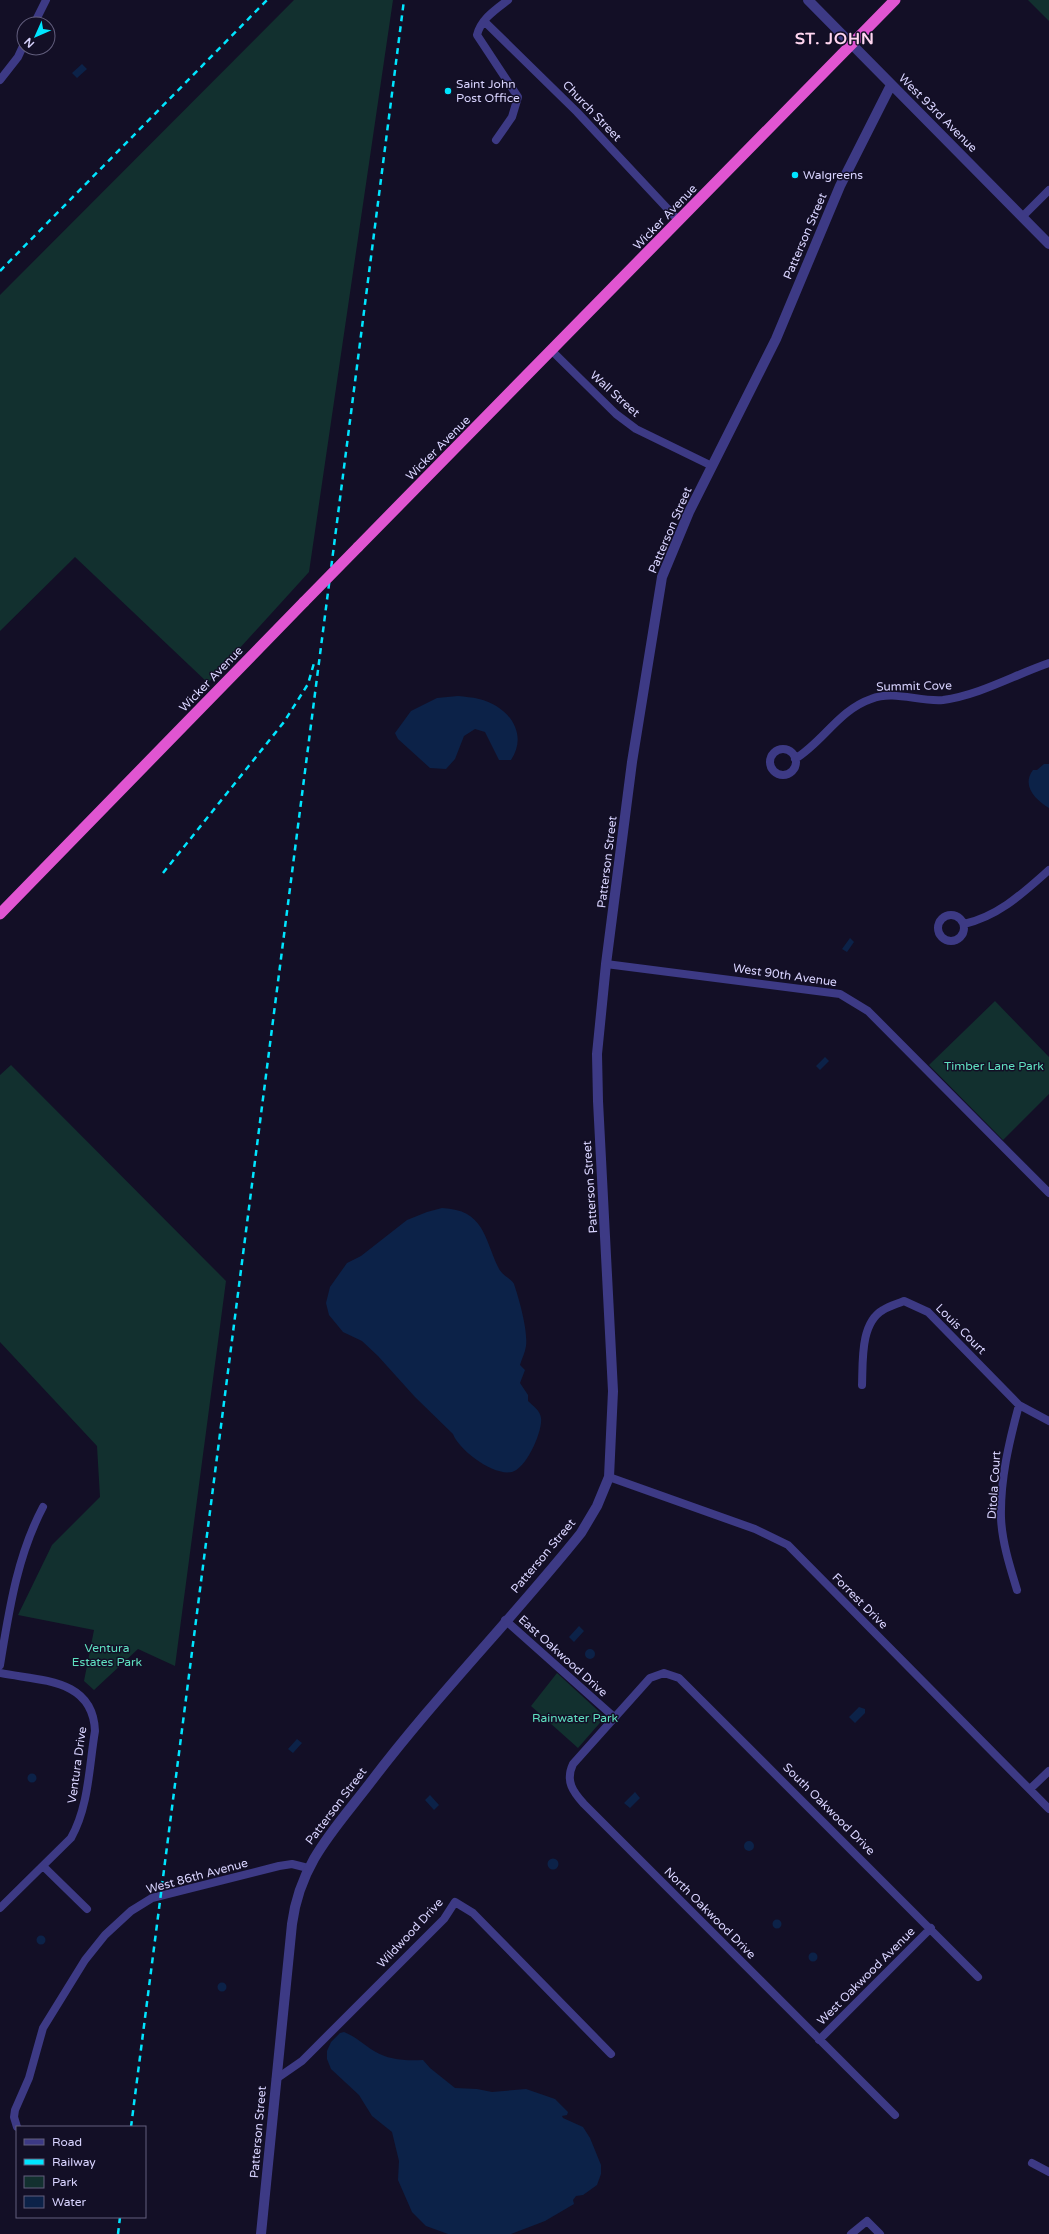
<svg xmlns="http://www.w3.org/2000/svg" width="1049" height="2234" font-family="'Varela Round',sans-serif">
<rect width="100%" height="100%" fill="#130f26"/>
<path fill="#12302f" d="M294 0H393L309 572 208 683 75 557 0 631V295Z
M1028 0H1049V21Z
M995 1001 1049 1057V1094L1003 1140 929 1065Z
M11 1065 226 1281 175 1666 138 1649 94 1690 84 1681 94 1630 18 1615 52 1545 100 1497 97 1446 0 1342V1075Z
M557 1673 605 1717 578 1748 531 1706Z"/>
<path fill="#0c2248" d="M82 64 87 69 77 78 72 73Z
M458 696C465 697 472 697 479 699 508 706 529 733 511 760H499L485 732 475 729 464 736 455 759 446 769 430 768 398 739 395 733 411 711 437 698Z
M1044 764H1049V808C1036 800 1021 786 1033 770H1037Z
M850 938 854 942 847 952 842 949Z
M825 1057 829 1061 820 1070 816 1066Z
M442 1208C484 1210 484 1237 498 1267 502 1276 512 1279 514 1284 519 1299 528 1330 526 1346 525 1353 522 1358 520 1365L525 1370 520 1383 528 1395V1401C533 1406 540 1410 541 1418 543 1431 526 1469 512 1472 493 1476 459 1450 453 1434L415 1397 378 1356 362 1341 343 1332 329 1315 326 1303 330 1287 347 1263 361 1256 407 1220 427 1212Z
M579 1626 584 1631 574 1642 569 1637Z
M585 1654a5 5 0 1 1 10 0a5 5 0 1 1-10 0Z
M859 1707 865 1709V1713L855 1723 849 1717Z
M297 1739 302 1743 293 1753 288 1749Z
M27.5 1778a4.5 4.5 0 1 1 9 0a4.5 4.5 0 1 1-9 0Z
M635 1792 640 1798 630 1808 624 1803Z
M430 1795 439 1805 434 1810 425 1800Z
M744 1846a5 5 0 1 1 10 0a5 5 0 1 1-10 0Z
M547.5 1864a5.5 5.5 0 1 1 11 0a5.5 5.5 0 1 1-11 0Z
M772.5 1924a4.5 4.5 0 1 1 9 0a4.5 4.5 0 1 1-9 0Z
M36.5 1940a4.5 4.5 0 1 1 9 0a4.5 4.5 0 1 1-9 0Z
M808.5 1957a4.5 4.5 0 1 1 9 0a4.5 4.5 0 1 1-9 0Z
M217.5 1987a4.5 4.5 0 1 1 9 0a4.5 4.5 0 1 1-9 0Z
M344 2032C356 2037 363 2044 374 2051 389 2060 405 2061 423 2060L430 2068 455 2088 477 2089 492 2092 526 2089 555 2099 568 2112 567 2115 562 2116 563 2118 583 2127 590 2138 601 2165V2174L597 2185 583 2195 576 2196 573 2200 574 2204 545 2221 511 2234H448L426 2226 412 2212 398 2180 399 2161 392 2132 372 2116 359 2095 331 2069 327 2059V2051L331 2042 340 2033Z"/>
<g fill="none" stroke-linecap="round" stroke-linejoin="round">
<path stroke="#3d3a85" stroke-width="8" d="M484 21 577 112 679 221
M34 24 46 0
M0 80 18 57 24 44
M496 140 512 117 518 97 477 35C481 19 495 10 508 0
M1022 217 1049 190
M552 351 616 414 636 429 712 466
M770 762a13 13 0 1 1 26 0a13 13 0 1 1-26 0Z
M795 759C823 742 839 710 871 699 894 690 919 702 943 700 980 695 1014 675 1049 663
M938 928a13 13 0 1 1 26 0a13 13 0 1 1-26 0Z
M964 924C999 916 1023 893 1049 870
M606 964 840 994 868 1011 1049 1193
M862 1385C863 1362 860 1323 883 1310 889 1306 897 1304 904 1301L928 1312 1019 1405 1049 1421
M609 1477 755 1529 788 1545 1049 1809
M1017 1590C1010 1567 1002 1542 1001 1518 1000 1480 1009 1442 1019 1405
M505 1620 614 1717
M0 1665C9 1611 17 1556 43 1507
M0 1673C40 1681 93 1678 95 1731 89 1766 89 1806 71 1838L0 1908
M1030 1789 1049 1771
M43 1866 87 1909
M819 2040 931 1928
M276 2079 302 2061 444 1919 455 1902 473 1913 611 2054
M895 2115 584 1804C573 1792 565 1781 573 1764L650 1678 664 1673 679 1678 978 1977
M17 2127 14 2117 15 2110 29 2078 43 2028 85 1960 105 1935 131 1911 152 1898 279 1866 292 1864 308 1868
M1032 2163 1049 2172
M851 2234 867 2221 880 2234"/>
<path stroke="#3d3a85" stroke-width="10" d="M808 0 1049 244
M261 2234 292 1924C300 1863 334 1830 370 1783 436 1696 513 1618 581 1533L597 1506 609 1477 613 1391 598 1101 597 1054 606 964 632 762 662 577 689 512 776 339 840 186 891 85"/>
<path stroke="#e055d1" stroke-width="11" d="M358 547 895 0
M0 914 304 602"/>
<path stroke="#00e5ff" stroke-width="2.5" stroke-dasharray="6 5" stroke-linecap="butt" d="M0 271 267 0
M163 873 284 722 308 684 314 663
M131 2127 404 0
M118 2234 120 2217"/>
<path stroke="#e055d1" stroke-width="11" d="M304 602 358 547"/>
</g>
<g fill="#00e5ff" stroke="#130f26" stroke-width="1.5">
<circle cx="448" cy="91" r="4"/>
<circle cx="795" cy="175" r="4"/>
</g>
<g text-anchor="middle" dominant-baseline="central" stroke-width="3" stroke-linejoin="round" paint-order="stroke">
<g font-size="12" fill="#d9d4ff" stroke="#130f26" text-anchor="start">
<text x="456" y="84">Saint John<tspan x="456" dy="14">Post Office</tspan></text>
<text x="803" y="175">Walgreens</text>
</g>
<g font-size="12" fill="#d9d4ff" stroke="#130f26">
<text transform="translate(592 111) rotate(46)">Church Street</text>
<text transform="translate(938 113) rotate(45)">West 93rd Avenue</text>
<text transform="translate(665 217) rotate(-46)">Wicker Avenue</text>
<text transform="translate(805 236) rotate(-67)">Patterson Street</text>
<text transform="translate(615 394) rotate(42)">Wall Street</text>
<text transform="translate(438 448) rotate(-45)">Wicker Avenue</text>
<text transform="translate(670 530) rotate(-67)">Patterson Street</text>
<text transform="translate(211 679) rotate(-46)">Wicker Avenue</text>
<text transform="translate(914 686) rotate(-1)">Summit Cove</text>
<text transform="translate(607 862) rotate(-83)">Patterson Street</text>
<text transform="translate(785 975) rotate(8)">West 90th Avenue</text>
<text transform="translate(590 1187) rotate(-94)">Patterson Street</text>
<text transform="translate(961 1329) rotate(45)">Louis Court</text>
<text transform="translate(994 1485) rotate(-86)">Ditola Court</text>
<text transform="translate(543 1556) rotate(-50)">Patterson Street</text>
<text transform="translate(860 1601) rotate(45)">Forrest Drive</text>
<text transform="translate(563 1656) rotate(42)">East Oakwood Drive</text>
<text transform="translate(77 1765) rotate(-82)">Ventura Drive</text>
<text transform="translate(336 1806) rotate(-53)">Patterson Street</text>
<text transform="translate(829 1809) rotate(45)">South Oakwood Drive</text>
<text transform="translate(197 1876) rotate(-15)">West 86th Avenue</text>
<text transform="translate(710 1913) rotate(45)">North Oakwood Drive</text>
<text transform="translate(410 1933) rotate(-47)">Wildwood Drive</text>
<text transform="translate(866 1976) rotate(-45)">West Oakwood Avenue</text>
<text transform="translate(258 2132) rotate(-85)">Patterson Street</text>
</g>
<g font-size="12" fill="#5fe0c0" stroke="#130f26">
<text x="994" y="1066">Timber Lane Park</text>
<text x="107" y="1648">Ventura<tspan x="107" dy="14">Estates Park</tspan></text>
<text x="575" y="1718">Rainwater Park</text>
</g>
<g font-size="16" font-weight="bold" letter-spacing="1" fill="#ffd6f0" stroke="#130f26">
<text x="835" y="39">ST. JOHN</text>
</g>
</g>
<rect x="16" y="2126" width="130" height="92" fill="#130f26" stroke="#625e7d"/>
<rect x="24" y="2139" width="20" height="6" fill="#3d3a85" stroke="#625e7d"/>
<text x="52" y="2146" font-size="12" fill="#d9d4ff">Road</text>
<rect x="24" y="2159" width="20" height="6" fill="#00e5ff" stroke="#625e7d"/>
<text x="52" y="2166" font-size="12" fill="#d9d4ff">Railway</text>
<rect x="24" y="2176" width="20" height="12" fill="#12302f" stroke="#625e7d"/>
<text x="52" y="2186" font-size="12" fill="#d9d4ff">Park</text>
<rect x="24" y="2196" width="20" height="12" fill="#0c2248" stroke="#625e7d"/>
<text x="52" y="2206" font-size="12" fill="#d9d4ff">Water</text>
<g transform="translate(36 36) rotate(225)"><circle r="19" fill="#130f26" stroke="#625e7d"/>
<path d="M0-3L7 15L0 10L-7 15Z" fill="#00e5ff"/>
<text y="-6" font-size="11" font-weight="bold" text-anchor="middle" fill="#d9d4ff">N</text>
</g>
</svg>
